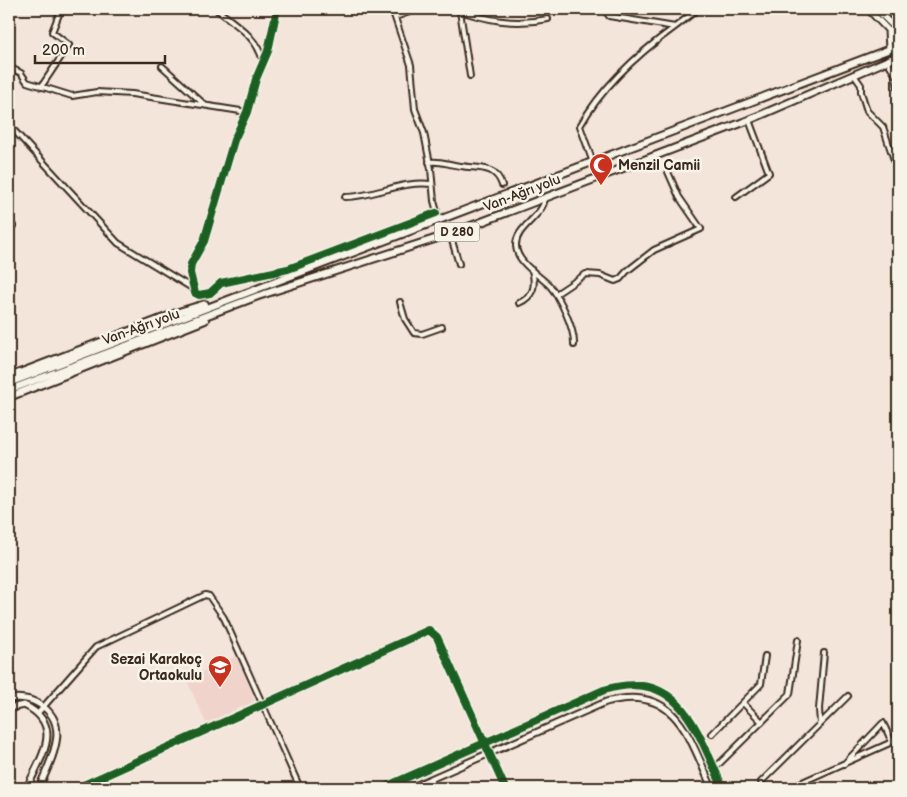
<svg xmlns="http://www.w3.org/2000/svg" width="907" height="797" font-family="'Balsamiq Sans',sans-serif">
<rect width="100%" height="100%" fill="#f4e5db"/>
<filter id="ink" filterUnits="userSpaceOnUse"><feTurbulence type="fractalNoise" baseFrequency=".02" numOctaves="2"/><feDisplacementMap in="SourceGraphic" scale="10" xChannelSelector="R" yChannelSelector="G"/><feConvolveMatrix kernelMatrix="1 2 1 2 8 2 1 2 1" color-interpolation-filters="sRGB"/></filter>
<g filter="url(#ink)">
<path fill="#f0d4cc" d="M236 656 254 698 253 702 206 723 186 679Z"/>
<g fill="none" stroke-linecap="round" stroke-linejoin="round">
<g stroke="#3b2a1e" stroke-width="8">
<path id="minor" d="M216 9C235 24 258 37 263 62
M277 9 268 51 256 79 247 112 234 140 204 241 191 264 190 273 195 293 199 295 210 293 221 283 288 269 436 213
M392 9 411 65 415 109 424 133 431 169 434 201 439 219
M454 9C487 20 513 26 548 19
M460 11 470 76
M395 17 418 9
M675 27 698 9
M887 60 896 76 898 89
M162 66 205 105
M11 68 21 73 27 82 72 96 97 92 132 94 247 112
M854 75 861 85V92L867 111 883 127 895 163
M41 87 69 45 52 32 61 9
M9 125 118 243 192 288
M592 160 580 126C602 87 639 53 675 27L609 16 604 9
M429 162C441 160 449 165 461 166 477 169 495 164 502 185
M345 197C374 197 402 180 432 184
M736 197 769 173 749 120
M545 198C543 217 515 227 516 246 517 263 539 275 550 286 560 298 575 329 574 345
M9 220 13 226 9 232
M450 234 459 264
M556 294 586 274 600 275 615 281 620 279 627 271 654 250 701 229 679 197 668 172
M400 302 405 319 414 333 422 334 442 327
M519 303C534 296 536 286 532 270
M743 703 762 722
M38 713 96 647 205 595 209 596 224 618 300 788
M820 724 819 709 824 653
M712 734 761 684 765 656
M714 769 790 694 798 640
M77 788 429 630 437 637 505 788
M764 788 761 782 848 696
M789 788 892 742 883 723 844 764"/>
</g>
<g stroke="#3b2a1e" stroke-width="9">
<path id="tertiary" d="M868 9 888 30 889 50
M876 9 898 31
M9 699C20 697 29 698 39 704 73 724 50 761 39 788
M9 708 24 705C66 725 40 758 27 788
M383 788 604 690C681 666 698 734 723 788
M410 788 606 702C676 683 689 737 712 788"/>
</g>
<g stroke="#3b2a1e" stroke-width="10">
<path id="trunk" d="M9 377 182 311 205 304
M9 383 898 46
M9 390 258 296 450 234 749 120 898 56
M9 397 205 320"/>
</g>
<use href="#minor" stroke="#f7f3e8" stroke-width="4"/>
<use href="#tertiary" stroke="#f7f3e8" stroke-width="5"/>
<use href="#trunk" stroke="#f7f3e8" stroke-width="6"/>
<g stroke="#f7f3e8" stroke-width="11">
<path id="cycleway" d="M277 9 268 51 256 79 247 112 234 140 204 241 191 264 190 273 195 293 199 295 210 293 221 283 288 269 436 213
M77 788 429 630 437 637 505 788
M383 788 604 690C681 666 698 734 723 788"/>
</g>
<use href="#cycleway" stroke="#1b5e20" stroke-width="8"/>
</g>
</g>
<defs>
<g id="mosque-pin" transform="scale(1.25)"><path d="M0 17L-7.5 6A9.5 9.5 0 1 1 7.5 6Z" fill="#c8321e" stroke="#f7f3e8"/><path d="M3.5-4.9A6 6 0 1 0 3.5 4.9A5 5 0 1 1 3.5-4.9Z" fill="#fff"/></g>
<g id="school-pin" transform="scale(1.25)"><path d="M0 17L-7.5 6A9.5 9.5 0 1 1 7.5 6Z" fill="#c8321e" stroke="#f7f3e8"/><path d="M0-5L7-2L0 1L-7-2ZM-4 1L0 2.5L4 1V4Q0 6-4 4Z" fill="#fff"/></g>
</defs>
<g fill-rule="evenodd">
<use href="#mosque-pin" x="601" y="165"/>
<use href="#school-pin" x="220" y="667"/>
</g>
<g text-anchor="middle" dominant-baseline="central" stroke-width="5" stroke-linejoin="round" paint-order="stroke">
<rect fill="#f7f3e8" stroke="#73665b" stroke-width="1" x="434.5" y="222.5" width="45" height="19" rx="4"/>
<g font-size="12" font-weight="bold" fill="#3b2a1e">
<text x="457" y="232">D 280</text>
</g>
<g font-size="14" font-weight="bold" fill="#3b2a1e" stroke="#f7f3e8" text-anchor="start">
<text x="618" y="165">Menzil Camii</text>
<text x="202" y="659" text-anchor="end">Sezai Karakoç<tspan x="202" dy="16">Ortaokulu</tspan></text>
</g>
<g font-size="14" fill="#3b2a1e" stroke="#f7f3e8">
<text transform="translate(522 193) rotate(-21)">Van-Ağrı yolu</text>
<text transform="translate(141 327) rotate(-20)">Van-Ağrı yolu</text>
</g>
</g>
<rect width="907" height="797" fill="none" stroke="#f7f3e8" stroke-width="30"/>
<rect x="15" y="15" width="877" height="767" fill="none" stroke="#3b2a1e" stroke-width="2" filter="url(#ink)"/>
<path d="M35 55v8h130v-8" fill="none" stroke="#3b2a1e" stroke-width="2.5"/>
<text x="42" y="55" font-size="15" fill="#3b2a1e" stroke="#f7f3e8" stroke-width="4" paint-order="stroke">200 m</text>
</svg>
